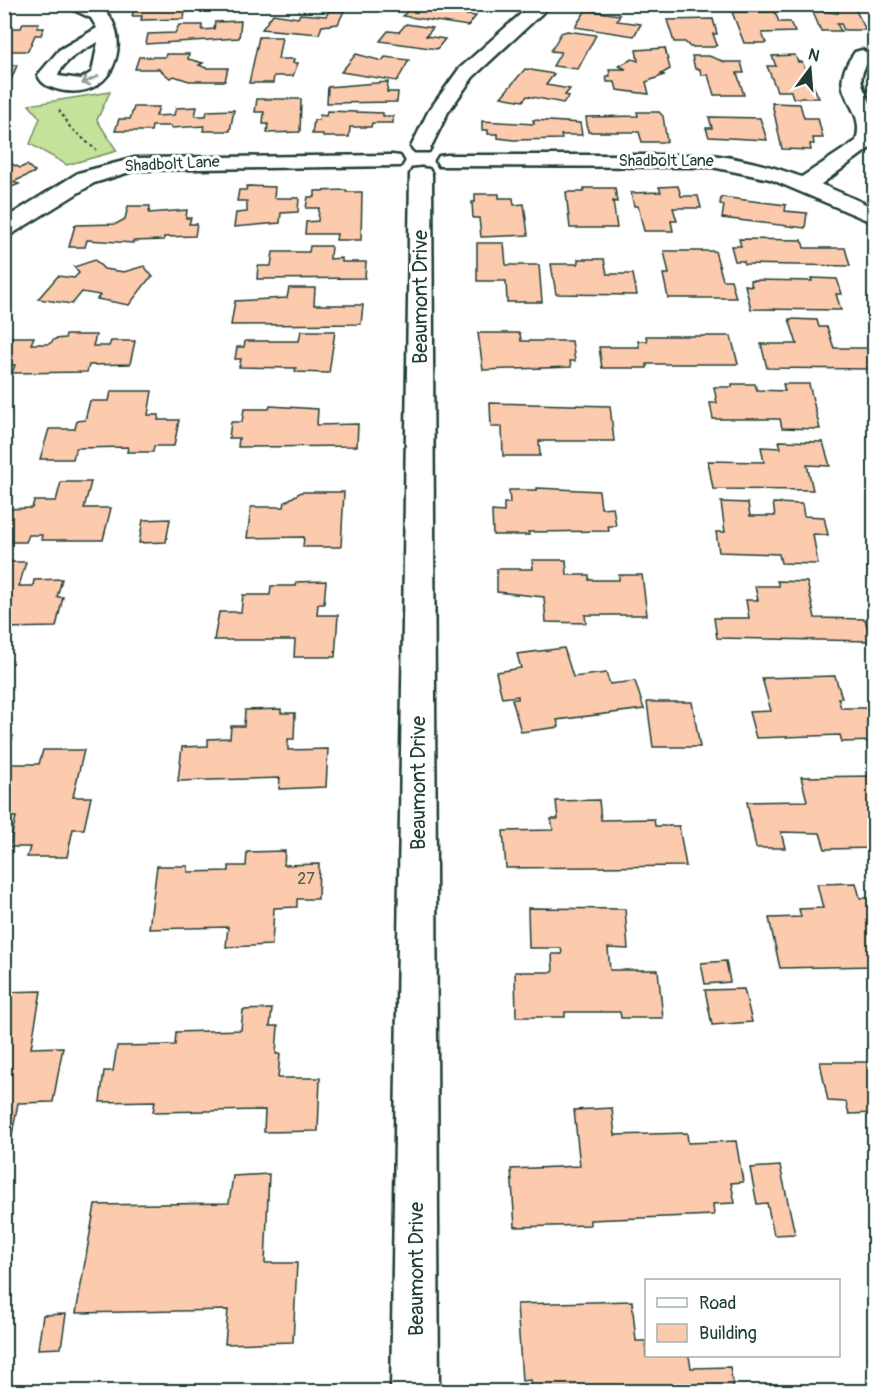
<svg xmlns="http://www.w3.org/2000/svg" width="879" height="1396" font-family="Pangolin,sans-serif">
<rect width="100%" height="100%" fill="#fff"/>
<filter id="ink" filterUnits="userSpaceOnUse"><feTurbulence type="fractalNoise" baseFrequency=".0167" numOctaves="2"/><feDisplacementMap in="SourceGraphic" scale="12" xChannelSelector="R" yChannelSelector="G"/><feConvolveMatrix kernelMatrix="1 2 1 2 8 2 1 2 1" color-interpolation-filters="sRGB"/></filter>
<g filter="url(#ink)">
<path fill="#c4e299" stroke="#729066" stroke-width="1.5" d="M110 92 97 120 117 151 67 165 30 144 40 118 29 105Z"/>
<path fill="#fccaac" stroke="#1f3d34" stroke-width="1.5" d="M430 4 473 8 467 15 476 16 468 26 403 16 410 7 426 10Z
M836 7H854L866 30H844L841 24H837L841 31H821L812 10 838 13Z
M193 9V11L185 12 184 19 141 20 142 16H132L134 10Z
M586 10 620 15 617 21 641 24 634 36 575 27Z
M329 11H344L338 24 322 26 319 34 262 29 273 14 298 18 300 14 326 16Z
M732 12H775L779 22H790L795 32 762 33 766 43H744Z
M713 19 717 34H713L717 45 714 47H690L685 42H674L667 20Z
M241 21 239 38 146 44 148 34 175 33 179 25H202V30L214 29 215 22Z
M23 23H39L37 28H44L41 35H35L28 51H4L7 45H4V31L9 28H21Z
M406 24 433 28 426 36 445 39 437 49 380 41 388 31 399 32Z
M567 31 596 35 578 69 553 66 561 52 551 51 561 33Z
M259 37H282L278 59H294L293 63H298L293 76H274L273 83H249Z
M665 48 670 69 661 74 664 75 646 82 649 94 617 90 615 82H607L606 76H610L609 69H626L619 66 632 59 638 61 636 50Z
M166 54H189L188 59 203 63 199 65 206 68H228L225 81H189L174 76 170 78 159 69H135L139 57H165Z
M356 54 382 61 385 57 409 60 397 81 341 72Z
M795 55 798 62H802L819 98H793L791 91H777L767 66H776L772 56Z
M692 56H709L725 62H741L744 73H737L744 95H714L708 75H701L700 69H695Z
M4 65H17L12 78H8L5 83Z
M525 69 554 74 546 85 570 89 565 95 569 96 563 103 527 96 523 101 501 97Z
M388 82 387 92H398L397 102 327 103 328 87Z
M257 99H301L300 132 267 133 268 124H263L264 112H255Z
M772 103 800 104 804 118H818L823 138H813L814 144H810L811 150 782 149Z
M134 107H159L156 116 174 115 176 108 197 107 195 116H206L207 111 234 110 230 131H203L204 126 171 128V126H152L151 131H115L119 119H130Z
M327 111 383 113V116H393V123H372L371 127H350L349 137H323V134H312L314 120H319L320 115 326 116Z
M637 112H659L663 116 667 142H642L639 132H588L586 117 638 116Z
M709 117 760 118 767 140 709 137 706 128H712Z
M533 120 580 123 582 135H561L562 139 514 140 498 138V134H488V130H482V121L534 124Z
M10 163 20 168 27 165 35 172 13 182 19 184 4 190V165Z
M247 186 275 187 274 198H299L298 212 281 213 280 223 234 227 236 213 247 212V201H237L239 190H246Z
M678 186 681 196H698L701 208H673L677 221H671L673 231H644L638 206H634L631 193 661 192 659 187Z
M584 188H615L617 202 613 201 617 228H570L566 192H584Z
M346 190V192H362L361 240H336L337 234H305L306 222 318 221 319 208H306L308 197H315V191Z
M475 194H499V198H513L514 205 524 204 528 235 481 237 479 218H473L472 202H475Z
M721 197 786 205 785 211 807 213 805 228 722 218 724 205 720 204Z
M128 206H150L149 213 187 210 186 218H191L189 224H197L195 236 164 237V240L133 241V243L87 240 85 247H69L75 225 116 224 125 219Z
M739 239 802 240 804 248H845L850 266 744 264V261H735L731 246H741Z
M477 243H504L506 265H539L542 302H507L506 281H477Z
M310 246H331L330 259 342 258V262H366L365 278 257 279 258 266H271L273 252H309Z
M664 251H715L723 280H731L736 298H668L663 274H669Z
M578 259H604L607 274H633L637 295 556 294 551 264H578Z
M95 260 104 269 124 272 144 266 153 277 149 279 129 305 97 299 100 295 82 292 72 304 38 299 58 276 74 278 79 273 74 267Z
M811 278 837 279 842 294H836L841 310 751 309 745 285 752 286 750 280 812 281Z
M289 288H315L314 305H363L361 324 231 325 235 301 287 298Z
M789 319 817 320 819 327H827L834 348H874V369L767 368 761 344H797Z
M301 331H335L329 373 295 372 296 368 239 367 241 359H235L237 347H244L245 341H299Z
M478 333H520L521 341H572L575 361H570L571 367 483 370Z
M66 335H96L93 346H109L111 341H135L130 364 89 365 87 372 12 373 15 365H4V337H34L31 344H49L55 339 65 338Z
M646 336H731L738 364H647V368H602L599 347H639L638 341H647Z
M732 384H755L757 390 785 391 783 384H809L820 429 782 428 780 419H713L710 403H717L714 387H732Z
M111 391H152L148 415H159L158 420H179L174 446H154L153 452H127L128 447 76 448 73 459H40L49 429H75L77 421 85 420 90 401H109Z
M490 403 610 406 614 441H539L540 456H503L502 427H491Z
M270 406 318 409 317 425 358 424 357 446 238 447 239 438H229L231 422H242L244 409H269Z
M779 441 823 442 830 466 807 465 813 490 713 489 708 461 764 462 761 447 781 448Z
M61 482H91L84 508H111L103 540H41L42 535H29L26 542H4V509L32 508 34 501H56Z
M537 488 599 491 601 508 613 507 616 526H608L609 531 528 532 529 535H493L492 511 504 512V503H510L509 490H537Z
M301 492H344L341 547H303L304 537 247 538 251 507H284L285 502Z
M721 502 748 503 750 516H775L773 503 802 504 804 516 824 517 828 535 813 534 818 564 781 563 779 554 719 552 716 532H725Z
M170 519 166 542 139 543 143 520Z
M532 560H566L567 575H589V580H619V575H642L647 615H585L586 623 546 622 544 597 497 592V569H533Z
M4 562H26L19 586H33L34 580 62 579 57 597H63L56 627 4 628Z
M326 581 324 604H318L317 615H338L335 657H294L295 640H214L219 612H241L243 595H270L271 586H296V582Z
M777 581 807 582 815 618 865 619 871 641 717 638 714 618H749L746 600H758L755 586H779Z
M564 648 573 677 606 673 610 684 635 681 644 709 557 720 559 727 521 732 512 699H518V696L502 698 496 672 521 668 517 654Z
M835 676 842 698H838L841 708H874V741L842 742 840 735 756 738 749 712 771 711 762 678Z
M647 702H692L700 747H653Z
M281 709V713H295L294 739H288V750L328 749 326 787 279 789 280 778 178 781 182 747 208 746V739L230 738 231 726H244L245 710Z
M13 736 8 752H4V737Z
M43 750H84L73 797H91L84 829H73L67 857H27L30 847H9L16 817H4V764H39Z
M874 776V848L825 849 820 833 781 832 785 848H756L747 802 807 801 801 777Z
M599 800 601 820 654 819 655 826H679L686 866 506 868 503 831 553 830 551 819H558L556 801Z
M285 851 284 865 319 864 318 899H297V907L274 908 272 945 226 947 228 927 149 929 157 866H188V872L229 871V866H246L247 852Z
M856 883 860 898H873L874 901V966L780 968 769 918 801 917 799 909 823 908 817 884Z
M528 908 625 909 628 949 608 948 610 970H658L663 1018H621L620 1012H565V1017H516L515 972H553L552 954H562L561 948H529Z
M726 961 730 982 705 984 701 963Z
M744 989 752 1022 712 1025 705 990Z
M41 991 31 1048 63 1047 53 1102 18 1103 4 1177V992Z
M272 1009 270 1026H278L276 1054H280L278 1078H320L318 1131 264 1132 265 1110 153 1112 155 1101 100 1102 104 1071H113L117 1046 175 1045 176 1032 241 1030 243 1010Z
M820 1062H874V1113L849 1114 846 1102 828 1101Z
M612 1108 615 1135 687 1133 688 1143 736 1141 743 1182 731 1183 735 1203 713 1204 714 1215 590 1220V1225L515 1227 511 1169 580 1166 574 1110Z
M780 1166 795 1234 774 1235 767 1203 757 1204 750 1168Z
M269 1174 265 1263H297L293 1342 225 1344 228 1310 76 1313 95 1205 229 1203 233 1176Z
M867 1218H874V1253Z
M632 1301 636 1341H646V1356H689L691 1368 730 1367 734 1392H531L530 1380 522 1381 517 1304Z
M66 1314 61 1348 38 1349 43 1315Z"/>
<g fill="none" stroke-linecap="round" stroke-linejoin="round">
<g stroke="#1f3d34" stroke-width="5">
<path id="minor" d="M61 4C73 4 88 2 98 7 133 24 122 103 60 90 49 87 42 85 38 75L59 50 97 28 91 18ZM98 42 92 72 81 79 58 76C63 60 83 50 98 42Z
M862 50 872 56C852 84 865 85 874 112 877 122 874 135 874 145L816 188H800L797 183 800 178 856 141C868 102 821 97 855 52Z"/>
</g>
<g stroke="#1f3d34" stroke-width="5">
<path id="tertiary" d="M532 4H552L473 77 448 112 429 151H415L411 147 428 112 459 69Z
M392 155 400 156 403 161 400 166 136 170 94 183 12 234 4 236V219L78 173 135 158Z
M447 155H712C771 162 821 183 874 208V223L770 179 712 167 439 166 436 161 439 156Z
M421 168 429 169 432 174 439 1392H391L410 174 413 169Z"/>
</g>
<path stroke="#1f3d34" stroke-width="2" stroke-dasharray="3 3" stroke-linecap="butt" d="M59 110 70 127 96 150"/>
<use href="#minor" fill="#fff" fill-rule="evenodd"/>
<use href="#tertiary" fill="#fff" fill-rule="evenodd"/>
</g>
<defs><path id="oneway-shaft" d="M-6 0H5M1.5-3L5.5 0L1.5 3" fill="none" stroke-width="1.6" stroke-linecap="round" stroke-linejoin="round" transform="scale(1.5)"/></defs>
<use stroke="#8f9e9a" href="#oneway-shaft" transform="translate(90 80) rotate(155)"/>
</g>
<g text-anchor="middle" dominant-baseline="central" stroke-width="6" stroke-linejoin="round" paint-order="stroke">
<g font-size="16" fill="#1f3d34" stroke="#fff">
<text x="666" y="161">Shadbolt Lane</text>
<text transform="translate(172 164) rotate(-3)">Shadbolt Lane</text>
</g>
<g font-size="16" fill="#566052">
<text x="306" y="879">27</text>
</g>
<g font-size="20" fill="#1f3d34" stroke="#fff">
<text transform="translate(420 297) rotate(-90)">Beaumont Drive</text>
<text transform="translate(418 783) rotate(-90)">Beaumont Drive</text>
<text transform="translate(416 1269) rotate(-90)">Beaumont Drive</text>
</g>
</g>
<rect width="879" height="1396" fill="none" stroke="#fff" stroke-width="24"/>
<rect x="12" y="12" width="855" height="1372" fill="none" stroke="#1f3d34" stroke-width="2" filter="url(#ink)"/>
<rect x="645" y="1279" width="195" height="78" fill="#ffffff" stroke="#a5b1ae" stroke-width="1.5"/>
<rect x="657" y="1298" width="30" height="9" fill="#ffffff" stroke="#a5b1ae" stroke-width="1.5"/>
<text x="699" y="1309" font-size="18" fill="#1f3d34">Road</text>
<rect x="657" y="1324" width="30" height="18" fill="#fccaac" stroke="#a5b1ae" stroke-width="1.5"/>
<text x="699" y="1339" font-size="18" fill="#1f3d34">Building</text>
<g transform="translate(810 69) rotate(16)" stroke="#ffffff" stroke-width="4.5" paint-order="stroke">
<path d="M0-4.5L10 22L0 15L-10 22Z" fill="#1f3d34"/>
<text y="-9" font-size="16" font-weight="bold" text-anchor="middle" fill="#1f3d34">N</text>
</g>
</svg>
